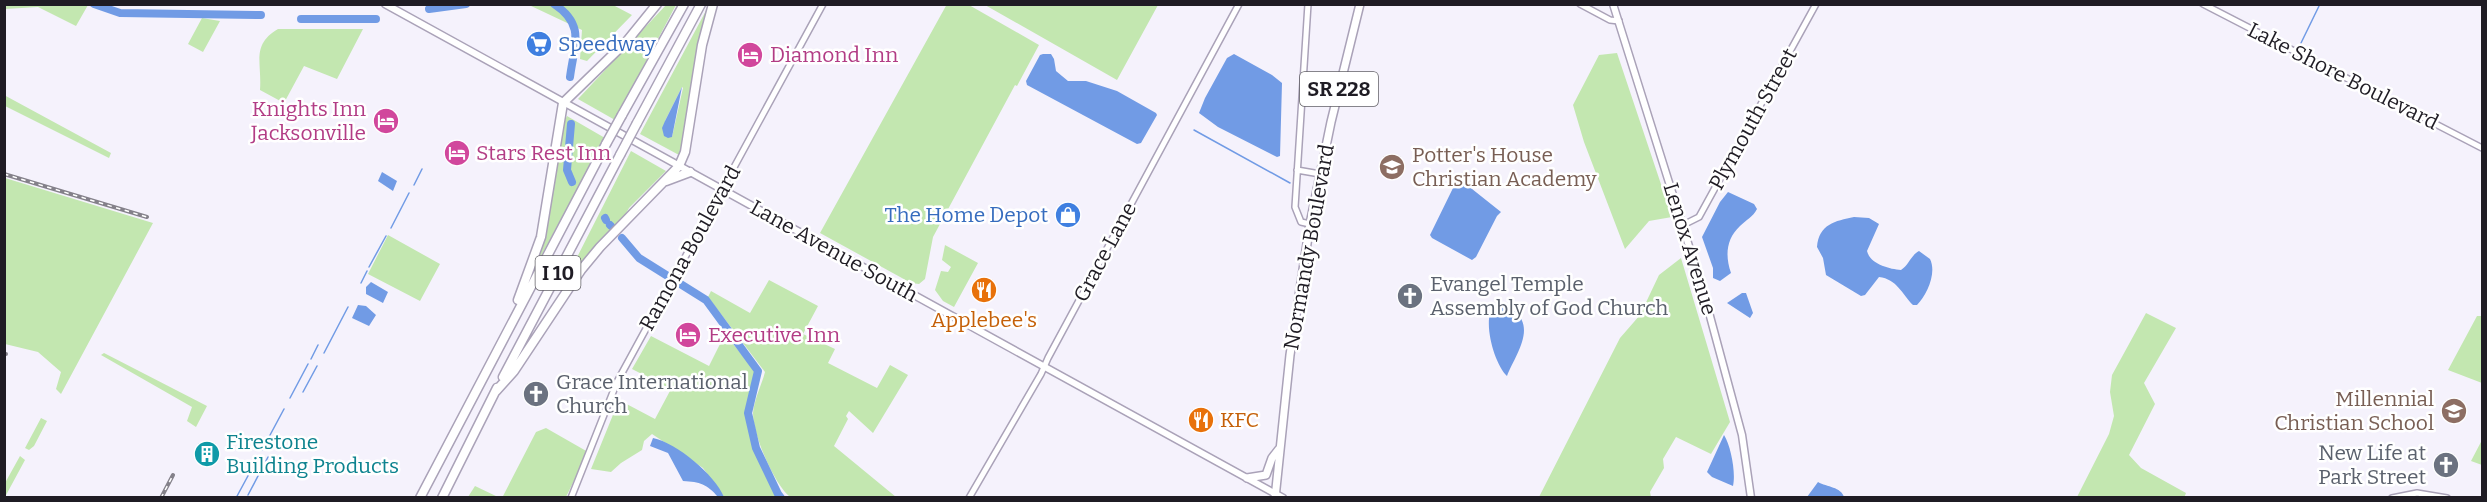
<svg xmlns="http://www.w3.org/2000/svg" width="2487" height="502" font-family="Bitter,serif">
<rect width="100%" height="100%" fill="#f5f2fc"/>
<path fill="#c3e7b0" fill-rule="evenodd" d="M947 4 969 5 1039 45 1017 86 1015 85 933 237 925 279 919 284 911 283 820 233Z
M4 5 5 4 88 5 76 26 38 7 5 9Z
M529 5H613L632 15 587 61 580 59 582 30Z
M666 5H676L615 120 578 99Z
M709 5 683 145 679 155 640 134ZM682 87 683 88 672 137 665 121Z
M985 5H1158L1117 80Z
M202 18 220 21 203 52 188 44Z
M278 29H363L337 79 304 66 284 103 260 90C262 62 251 45 278 29Z
M1617 53 1672 217 1649 221 1625 249 1584 142 1573 105 1599 55Z
M4 95 111 153 109 158 5 106Z
M567 116 605 138 534 269 564 122Z
M631 151 666 171 629 208 620 224 572 276 568 275Z
M5 178 153 223 61 394 56 389 61 372 38 352 5 344Z
M388 235 440 264 420 301 368 274Z
M945 245 978 263 954 307 943 301 935 290 941 271 948 272 951 267 942 260Z
M1681 258 1730 422 1711 454 1676 437 1663 459 1664 468 1650 492 1651 497H1539L1620 338 1640 315 1659 275Z
M769 280 818 306 803 334 835 349 828 363 877 388 890 365 908 375 873 433 849 411 846 416 848 419 834 446 896 497H790C774 484 753 435 753 413 754 400 762 384 765 372L708 297 711 291 750 313Z
M2146 313 2176 328 2144 383 2155 404 2129 455 2141 468 2186 493 2184 498 2077 497 2109 434 2114 416 2110 392 2112 375Z
M2477 316H2482V383L2448 370Z
M725 334 755 371 746 413 753 448 776 497H724L703 468 652 434 644 441 642 450 621 463 611 472 591 469 619 400 655 419 671 389 632 369 651 336 709 366Z
M104 353 207 406 196 427 187 421 192 407 101 355Z
M41 418 47 421 34 446 29 450 25 448Z
M546 428 588 452 566 497 502 498 536 432Z
M2482 440V465L2471 461Z
M20 456 25 460 5 497V483Z
M475 486 498 497H468Z"/>
<path fill="#719be5" d="M1043 54H1051L1054 59 1056 71 1068 81H1086L1117 91 1156 113 1157 115 1141 143 1137 144 1027 85 1026 81 1040 55Z
M1234 54 1272 75 1282 83 1280 156 1277 157 1218 127 1199 113 1205 98 1227 58Z
M682 87 672 137 668 138 664 136 662 128 665 121Z
M382 172 397 181 393 191 378 181Z
M1462 181 1501 212 1497 216 1476 257 1472 260 1432 238 1430 235 1454 186 1457 182Z
M1728 192 1754 204 1757 209C1753 217 1746 220 1740 226 1726 239 1725 256 1731 273L1720 281 1713 278V268L1702 237 1720 202Z
M1854 217 1869 218 1879 224 1867 251C1870 264 1889 269 1901 270 1909 265 1911 255 1919 251L1930 259C1937 273 1927 295 1917 305H1913C1902 294 1897 279 1879 277L1865 295 1861 296 1826 275 1823 258 1817 247C1819 224 1835 221 1854 217Z
M371 282 388 292 383 303 366 294V287Z
M1742 293H1746L1753 313 1750 318 1727 303Z
M1496 304C1503 304 1509 307 1514 311 1537 328 1514 357 1507 376 1494 364 1480 315 1496 304Z
M358 305 366 306 376 315 369 326 352 318Z
M1724 435C1731 446 1736 473 1733 486L1712 477 1707 472Z
M653 438C677 443 715 475 724 497H718C707 484 700 482 683 481L668 453 650 446Z
M1818 482C1827 487 1841 487 1844 497H1807Z"/>
<g fill="none" stroke-linecap="round" stroke-linejoin="round">
<path stroke="#719be5" stroke-width="1.5" d="M2301 43 2320 4
M1194 130 1290 183
M414 185 422 169
M391 228 409 193
M369 267 386 236
M361 283 367 271
M324 353 348 307
M311 359 318 345
M303 392 317 366
M290 398 308 364
M273 449 274 447
M262 450 284 409
M248 495 268 457
M236 498 256 461"/>
<path stroke="#719be5" stroke-width="8" d="M94 4 120 13 261 15
M554 4C586 25 574 45 570 77
M429 9 466 4
M301 19H376
M571 124 567 170 572 182
M605 218 606 220
M610 225 611 226
M622 238 639 258 706 300 758 371 748 413 756 448 778 494 781 498"/>
<g stroke="#aaa2b8" stroke-width="8">
<path id="tertiary" d="M1308 4 1295 207 1301 222 1310 224
M1580 4 1610 20 1619 21
M2203 4 2482 148
M1297 170 1320 174
M1683 225 1699 217 1816 4
M571 498 617 382 823 4
M969 498 1041 374 1048 358 1239 4
M2392 498 2417 493 2447 498"/>
</g>
<g stroke="#aaa2b8" stroke-width="9">
<path id="secondary" d="M385 4 1283 498
M1613 4 1704 294 1742 435 1751 498"/>
</g>
<g stroke="#aaa2b8" stroke-width="10">
<path id="primary" d="M1247 478 1266 475 1272 458 1279 449
M1275 498 1290 355 1310 224 1331 122 1360 4"/>
</g>
<g stroke="#aaa2b8" stroke-width="11">
<path id="motorway" d="M622 115 684 4
M637 123 701 4
M666 181 690 172
M518 300 541 237 563 103 627 41 657 4
M503 377 620 155
M496 391 514 371 581 270 600 247 679 166 685 152 702 45 713 4
M420 498 606 144
M442 498 497 388"/>
</g>
<use href="#tertiary" stroke="#fff" stroke-width="5"/>
<use href="#secondary" stroke="#fff" stroke-width="6"/>
<use href="#primary" stroke="#fff" stroke-width="7"/>
<use href="#motorway" stroke="#fff" stroke-width="8"/>
<g stroke="#84818a" stroke-width="4">
<path id="rail" d="M4 174 147 217
M4 354H6
M161 498 173 475"/>
</g>
<use href="#rail" stroke="#fff" stroke-width="1.5" stroke-dasharray="4.5" stroke-linecap="butt"/>
<g stroke="#aaa2b8" stroke-width="11" stroke-linecap="butt">
<path id="motorway-bridge" d="M606 144 622 115
M620 155 637 123"/>
</g>
<use href="#motorway-bridge" stroke="#fff" stroke-width="8"/>
</g>
<defs>
<g id="supermarket-disc" transform="scale(1.35)"><circle r="9.5" fill="#3f7fe0" stroke="#fff"/><path d="M-6-5.5h2.5l.6 2H6L4.5 2H-2.5L-4.4-4H-6ZM-1.5 3.2a1.3 1.3 0 1 0 .1 0ZM3 3.2a1.3 1.3 0 1 0 .1 0Z" fill="#fff"/></g>
<g id="hotel-disc" transform="scale(1.35)"><circle r="9.5" fill="#d1479c" stroke="#fff"/><path d="M-6-4.5h1.5V1H6V5H4.5V3h-9V5H-6ZM-4 0a1.8 1.8 0 1 1 3.6 0ZM.5 0V-2.5h3Q6-2.5 6 0Z" fill="#fff"/></g>
<g id="school-disc" transform="scale(1.35)"><circle r="9.5" fill="#8d6e63" stroke="#fff"/><path d="M0-5L7-2L0 1L-7-2ZM-4 1L0 2.5L4 1V4Q0 6-4 4Z" fill="#fff"/></g>
<g id="shop-disc" transform="scale(1.35)"><circle r="9.5" fill="#3f7fe0" stroke="#fff"/><path d="M-5-2.5h2.3a2.7 3.5 0 0 1 5.4 0H5L5.5 6h-11ZM-1.5-2.5h3a1.5 2.3 0 0 0-3 0Z" fill="#fff"/></g>
<g id="restaurant-disc" transform="scale(1.35)"><circle r="9.5" fill="#e8710a" stroke="#fff"/><path d="M-5-6h1v4h1v-4h1v4h1v-4h1v5L-1.5 .5V6h-2V.5L-5-1ZM5-6V6H3V1.5H1.5Q1.5-4 5-6Z" fill="#fff"/></g>
<g id="church-disc" transform="scale(1.35)"><circle r="9.5" fill="#6b7280" stroke="#fff"/><path d="M-1.2-6h2.4v3.5h3.3v2.4h-3.3V6h-2.4V-.1h-3.3v-2.4h3.3Z" fill="#fff"/></g>
<g id="building-disc" transform="scale(1.35)"><circle r="9.5" fill="#0f9aa8" stroke="#fff"/><path d="M-4-6H4V6H1V3H-1V6H-4ZM-2.5-4.3h1.7v1.8h-1.7ZM.8-4.3h1.7v1.8H.8ZM-2.5-1h1.7V.8h-1.7ZM.8-1h1.7V.8H.8Z" fill="#fff"/></g>
</defs>
<g fill-rule="evenodd">
<use href="#supermarket-disc" x="539" y="44"/>
<use href="#hotel-disc" x="750" y="55"/>
<use href="#hotel-disc" x="386" y="121"/>
<use href="#hotel-disc" x="457" y="153"/>
<use href="#school-disc" x="1392" y="167"/>
<use href="#shop-disc" x="1068" y="215"/>
<use href="#restaurant-disc" x="984" y="290"/>
<use href="#church-disc" x="1410" y="296"/>
<use href="#hotel-disc" x="688" y="335"/>
<use href="#church-disc" x="536" y="394"/>
<use href="#school-disc" x="2454" y="411"/>
<use href="#restaurant-disc" x="1201" y="420"/>
<use href="#building-disc" x="207" y="454"/>
<use href="#church-disc" x="2446" y="465"/>
</g>
<g text-anchor="middle" dominant-baseline="central" stroke-width="5" stroke-linejoin="round" paint-order="stroke">
<g fill="#fff" stroke="#626066" stroke-width="1.5">
<rect x="1300" y="72" width="78" height="34" rx="4.5"/>
<rect x="535.5" y="256" width="45" height="34" rx="4.5"/>
</g>
<g font-size="20" font-weight="bold" fill="#1f1c24">
<text x="1339" y="89">SR 228</text>
<text x="558" y="273">I 10</text>
</g>
<g font-size="21" fill="#366cbe" stroke="#fff" text-anchor="start">
<text x="558" y="44">Speedway</text>
<text x="1048" y="215" text-anchor="end">The Home Depot</text>
</g>
<g font-size="21" fill="#b23c85" stroke="#fff" text-anchor="start">
<text x="770" y="55">Diamond Inn</text>
<text x="366" y="109" text-anchor="end">Knights Inn<tspan x="366" dy="24">Jacksonville</tspan></text>
<text x="476" y="153">Stars Rest Inn</text>
<text x="708" y="335">Executive Inn</text>
</g>
<g font-size="21" fill="#1f1c24" stroke="#fff">
<text transform="translate(2343 76) rotate(27)">Lake Shore Boulevard</text>
<text transform="translate(1753 119) rotate(-61)">Plymouth Street</text>
<text transform="translate(1309 247) rotate(-80)">Normandy Boulevard</text>
<text transform="translate(690 248) rotate(-61)">Ramona Boulevard</text>
<text transform="translate(1690 249) rotate(73)">Lenox Avenue</text>
<text transform="translate(834 251) rotate(29)">Lane Avenue South</text>
<text transform="translate(1105 252) rotate(-62)">Grace Lane</text>
</g>
<g font-size="21" fill="#785e54" stroke="#fff" text-anchor="start">
<text x="1412" y="155">Potter's House<tspan x="1412" dy="24">Christian Academy</tspan></text>
<text x="2434" y="399" text-anchor="end">Millennial<tspan x="2434" dy="24">Christian School</tspan></text>
</g>
<g font-size="21" fill="#5b616d" stroke="#fff" text-anchor="start">
<text x="1430" y="284">Evangel Temple<tspan x="1430" dy="24">Assembly of God Church</tspan></text>
<text x="556" y="382">Grace International<tspan x="556" dy="24">Church</tspan></text>
<text x="2426" y="453" text-anchor="end">New Life at<tspan x="2426" dy="24">Park Street</tspan></text>
</g>
<g font-size="21" fill="#c56008" stroke="#fff">
<text x="984" y="320">Applebee's</text>
<text x="1220" y="420" text-anchor="start">KFC</text>
</g>
<g font-size="21" fill="#0d838f" stroke="#fff" text-anchor="start">
<text x="226" y="442">Firestone<tspan x="226" dy="24">Building Products</tspan></text>
</g>
</g>
<rect width="2487" height="502" fill="none" stroke="#1f1c24" stroke-width="12"/>
</svg>
